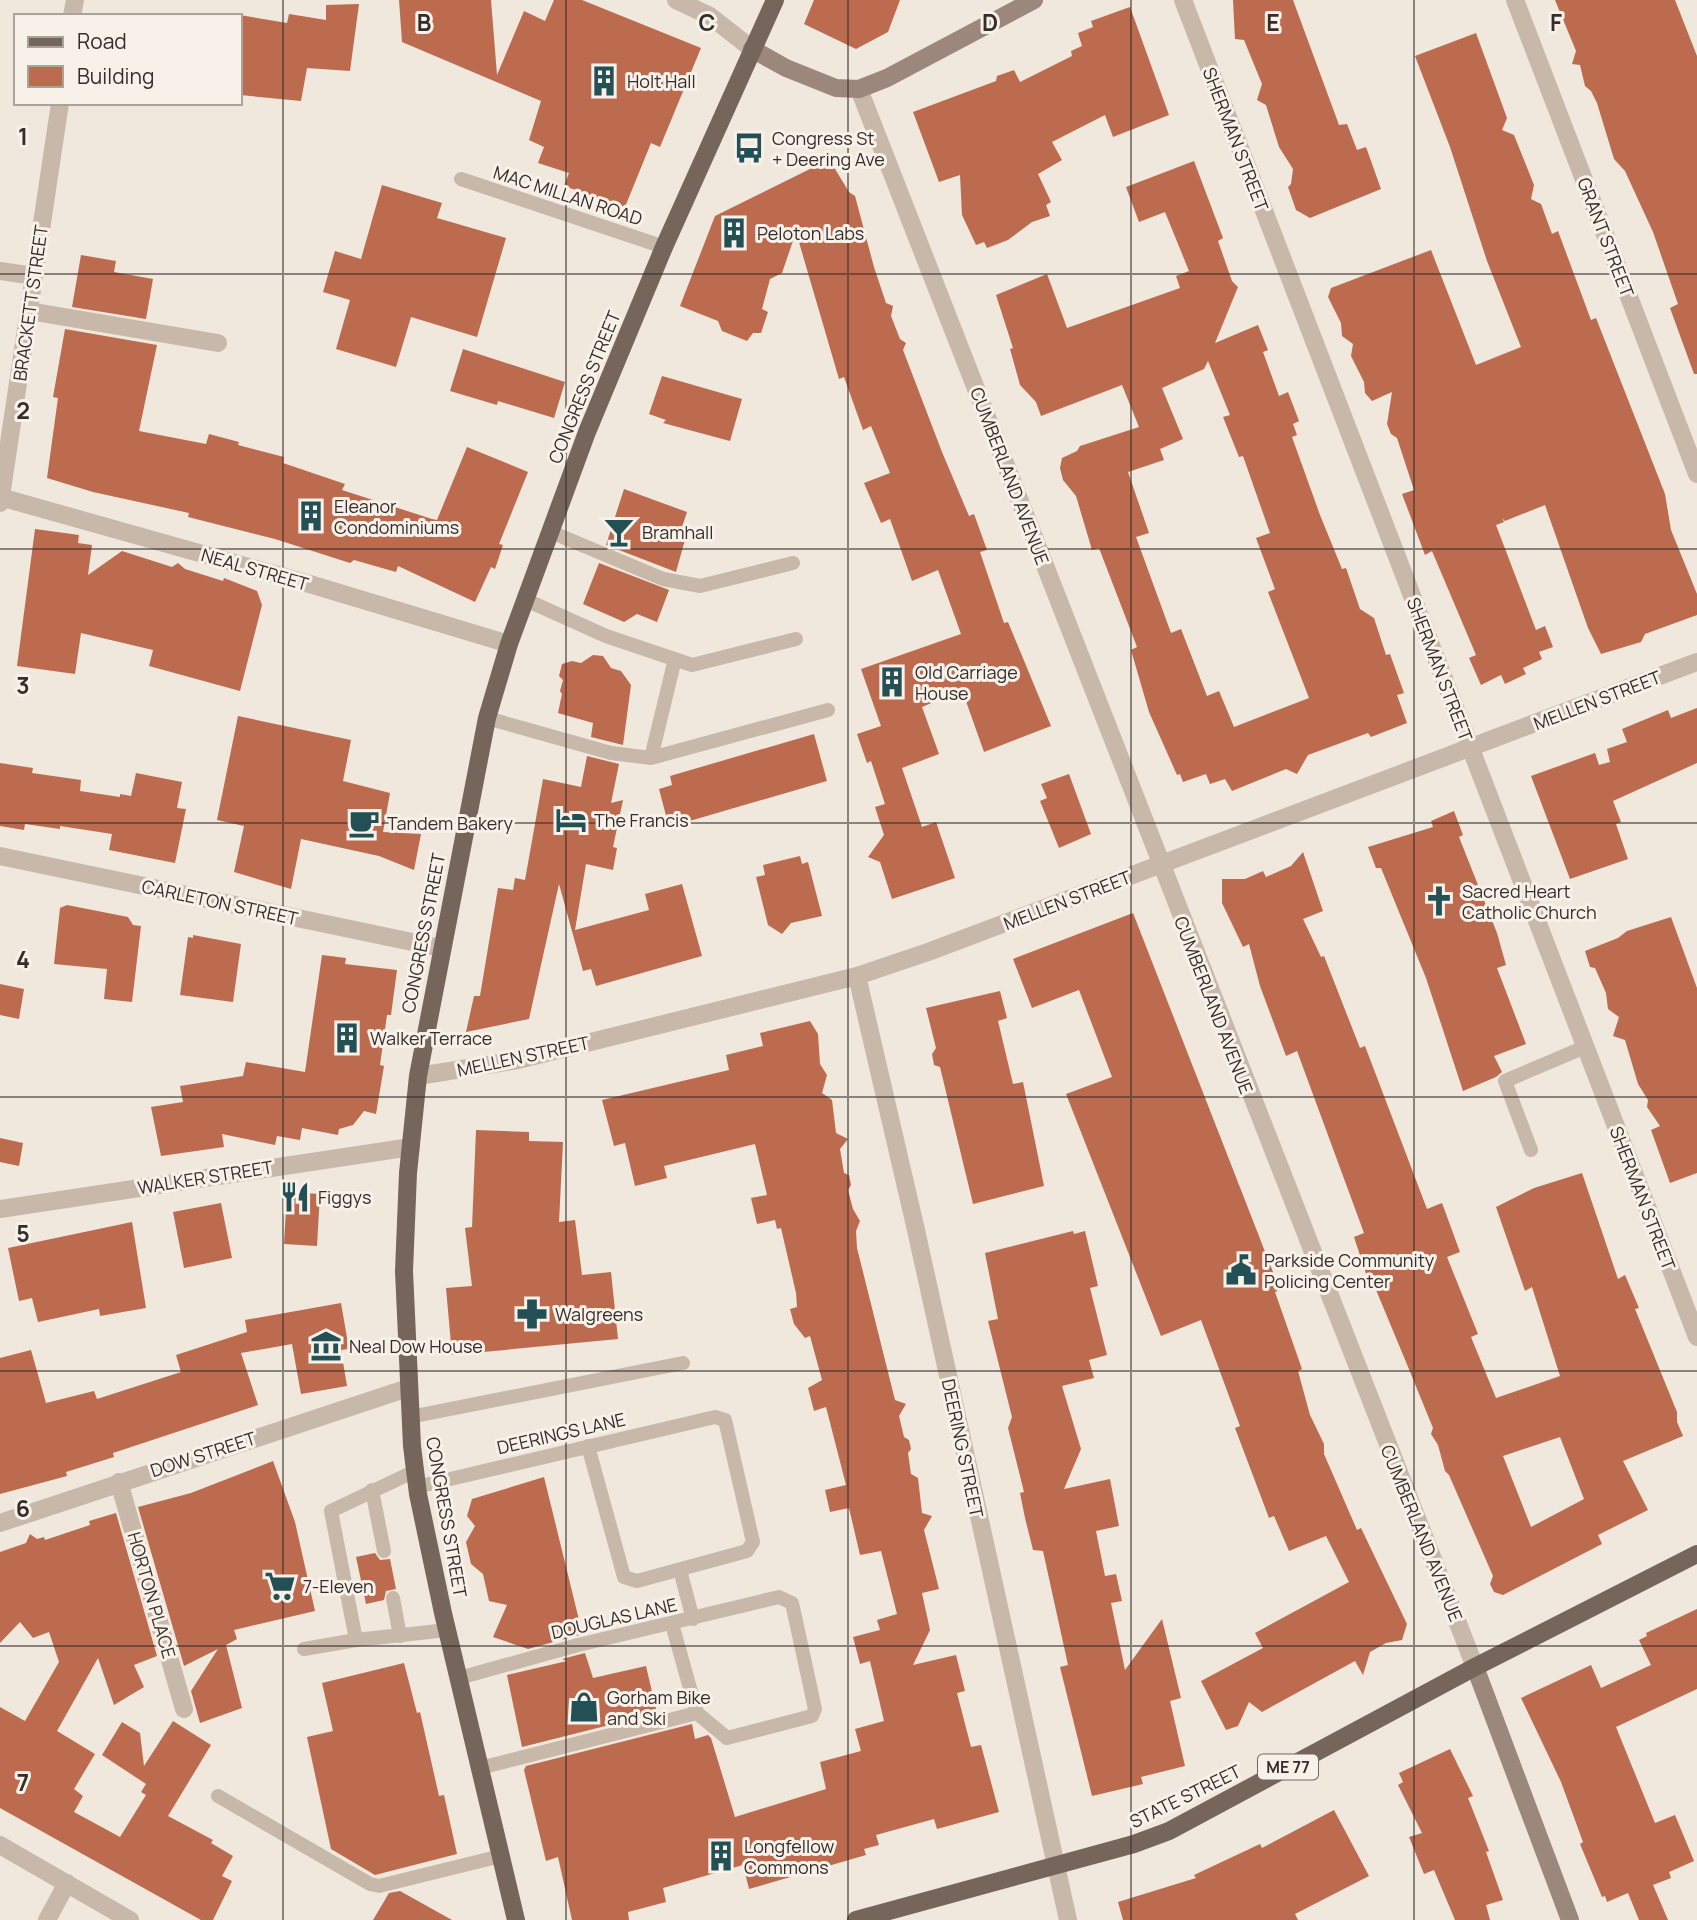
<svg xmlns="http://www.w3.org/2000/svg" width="1697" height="1920" font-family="Manrope,sans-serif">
<rect width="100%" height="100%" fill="#f0e7dd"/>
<path fill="#bc6b4f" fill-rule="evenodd" d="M399 0H491L497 75 524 11 545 21 554 0H582L701 48 660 147 651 143 625 207 564 186 569 173 538 163 544 147 529 140 541 101 402 42Z
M814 0H900L888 32 856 49 804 24Z
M1233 0H1293L1339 125 1347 124 1357 150 1366 147 1381 189 1310 218 1296 210 1288 187 1291 184 1293 169 1279 147 1266 105 1257 100 1262 84 1244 40 1235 39Z
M1555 0H1675L1697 56V374H1694L1670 308 1678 304 1653 232 1625 171 1614 159 1597 103 1591 91 1585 86 1580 65 1572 64 1576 51Z
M359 4 350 71 307 68 301 101 240 95V15L287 23 289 14 326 20V5Z
M1130 7 1169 115 1113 137 1105 115 1052 142 1062 160 1038 174 1051 202 1046 205 1050 216 1032 222 1008 240 987 248 984 242 976 245 962 215 960 175 939 182 913 112 996 81 997 76 1014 70 1020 82 1072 56 1071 51 1082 46 1078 33 1093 27 1091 21Z
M1476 33 1507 118 1502 130 1514 135 1534 185 1531 199 1541 204 1552 234 1558 231 1591 320 1596 318 1665 494 1671 530 1697 594V615L1645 634 1641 642 1601 654 1588 628 1545 505 1505 521 1502 518 1504 522 1496 525 1536 630 1545 626 1553 647 1539 652 1542 659 1523 668 1526 674 1505 684 1501 675 1481 685 1469 658 1476 655 1432 551 1425 555 1402 494 1414 490 1397 438 1391 434 1387 424 1392 392 1372 401 1365 393 1364 382 1351 356 1353 344 1342 336 1341 323 1328 297 1331 288 1431 250 1476 365 1521 347 1487 261 1450 147 1415 56Z
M1194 161 1223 238 1218 241 1232 281 1238 287 1215 343 1258 325 1268 350 1263 352 1279 396 1288 392 1299 421 1293 424 1297 435 1292 437 1320 515 1342 569 1346 568 1360 609 1374 618 1386 655 1390 654 1404 693 1397 695 1407 723 1371 737 1368 733 1308 755 1297 774 1286 769 1232 791 1225 779 1210 784 1206 774 1183 782 1180 774 1177 775 1149 712 1131 650 1137 647 1099 548 1092 550 1076 496 1063 480 1060 468 1062 458 1077 451 1080 446 1139 427 1122 385 1041 416 1036 402 1020 385 1010 349 1013 348 996 295 1047 274 1067 328 1180 288 1176 276 1189 271 1165 212 1139 222 1126 187ZM1208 361 1230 415 1223 417 1239 457 1243 456 1270 533 1256 538 1275 589 1268 592 1309 698 1234 727 1219 691 1207 696 1181 629 1171 633 1136 537 1149 533 1128 472 1164 460 1160 449 1183 439 1162 388 1204 369Z
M822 163 825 167 832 164 849 192 855 196 874 267 886 303 893 306 891 316 900 339 906 343 903 350 942 452 969 516 974 514 987 550 980 552 1004 623 1008 622 1051 726 984 752 962 690 922 707 939 754 902 768 922 827 936 822 955 878 892 899 880 862 868 857 884 835 875 807 885 804 871 761 867 763 857 734 881 726 861 669 961 634 938 570 912 581 890 519 881 523 864 483 890 473 871 426 863 430 844 377 839 379 796 232 782 273 770 279 762 309 768 312 761 333H753L747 341 722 331 718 321 680 306 715 216Z
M382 185 442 203 437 218 506 238 477 337 411 317 396 367 336 349 350 300 323 292 335 251 361 259Z
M81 255 116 261 114 272 153 279 146 319 72 307Z
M65 329 157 345 139 431 206 444 209 434 239 442 238 445 284 457 283 463 345 484 342 490 432 519 437 520 467 447 528 472 499 544 503 545 495 569 491 567 475 602 398 566 396 572 354 560 350 563 275 539 188 517 189 513 93 492 47 478 58 398 53 397Z
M463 349 565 382 554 418 498 401 497 405 450 391Z
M662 376 742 399 730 441 663 423 666 420 649 414Z
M624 489 687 512 682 527 688 529 676 572 606 545Z
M35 529 79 535 78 543 92 545 88 575 122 551 172 567 178 563 185 569 223 581 224 578 257 591 262 605 240 691 149 666 153 650 81 633 75 674 17 666Z
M599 563 669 590 657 622 637 614 624 622 583 604Z
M593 655 603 656 611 668 621 671 631 685 623 745 591 737 593 723 558 713 562 694 560 691 563 680 559 676 562 664 572 661 581 663Z
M1697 708V763L1613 801 1621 822 1616 824 1628 859 1570 879 1531 776 1595 753 1599 765 1610 762 1607 749 1627 742 1622 729 1668 710 1671 718Z
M238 716 351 740 343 781 390 793 383 832 421 834 414 870 379 856 301 839 291 889 234 872 244 826 217 820Z
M814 734 827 781 669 827 659 789 672 785 670 776Z
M587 756 619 764 611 803 623 800 613 847 617 848 613 870 586 864 575 930 649 910 645 894 682 884 702 956 596 986 591 969 583 971 559 884 529 1019 466 1032 474 996H480L498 888 513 890 515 878 525 880 543 779 581 787Z
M0 763 33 768 32 773 81 780 80 791 120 797V794L131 796 136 773 182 782 177 808 186 809 175 863 109 850 112 834 60 826V829L25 824 24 830 0 826Z
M1069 774 1091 834 1059 848 1040 801 1047 798 1041 784Z
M1454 811 1463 835 1459 837 1497 933 1506 965 1497 968 1526 1044 1494 1056 1502 1072 1496 1077 1463 1091 1426 978 1381 868H1376L1368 847 1433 827 1431 821Z
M1303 852 1323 911 1303 919 1321 957 1324 956 1360 1048 1365 1046 1427 1209 1442 1203 1460 1252 1447 1257 1478 1334 1471 1337 1496 1398 1560 1376 1532 1287 1525 1291 1496 1207 1534 1188 1582 1173 1618 1279 1625 1275 1639 1308 1635 1309 1677 1412V1422L1683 1436 1623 1461 1648 1510 1598 1535 1602 1544 1503 1595 1494 1592 1490 1584 1493 1576 1449 1475 1445 1471 1438 1445 1431 1434 1433 1428 1406 1362 1374 1285 1370 1286 1354 1237 1364 1233 1297 1051 1286 1056 1260 986 1249 944 1243 947 1222 903V879H1245L1263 871 1266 877 1291 866ZM1560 1437 1584 1499 1531 1527 1503 1456Z
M800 856 802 864 808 862 822 916 791 923 782 934 768 925 756 877 765 875 763 865Z
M67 905 128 917 133 925 141 926 132 1002 104 999 107 969 54 964 60 908Z
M1133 913 1280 1290 1275 1292 1302 1369 1298 1371 1310 1415 1324 1444V1454L1357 1530 1361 1528 1407 1624 1402 1640 1386 1643 1370 1652 1363 1675 1355 1661 1262 1712 1249 1702 1238 1726 1226 1730 1201 1681 1263 1648 1255 1633 1349 1582 1326 1536 1289 1551 1274 1516 1269 1518 1235 1428 1240 1426 1201 1320 1161 1336 1066 1094 1112 1077 1079 990 1032 1008 1013 959Z
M1671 917 1697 988V1173L1670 1183 1651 1130 1660 1126 1647 1107 1648 1100 1638 1084 1625 1040 1613 1036 1619 1017 1608 1009 1606 993 1595 968 1590 967 1585 951 1618 938 1627 931Z
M193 935 241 944 233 1002 180 995 188 937 193 938Z
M322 955 346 958 345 964 397 970 391 1015H387L380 1065 384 1066 376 1114 364 1111 353 1125 339 1129 338 1135 302 1128 300 1140 277 1136 275 1145 222 1134 224 1147 161 1156 151 1107 183 1102 180 1086 243 1076 246 1062 305 1072Z
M0 984 24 989 19 1019 0 1015Z
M1000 991 1007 1018 998 1021 1013 1084 1023 1082 1044 1186 973 1204 940 1067 934 1065 932 1054 936 1048 926 1008Z
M810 1021 818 1034 820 1064 827 1075 822 1093 832 1100 836 1133 848 1139 840 1149 844 1173 849 1175 851 1185 848 1190 853 1209 860 1221 856 1231 857 1248 895 1400 906 1404 899 1416 904 1437 909 1440 911 1449 908 1453 911 1474 918 1478 922 1513 932 1516 924 1530 939 1589 922 1593 930 1630 913 1665 956 1655 965 1691 957 1693 971 1747 981 1745 999 1812 937 1829 934 1819 876 1835 879 1845 864 1849 866 1855 749 1889 743 1865 663 1888 666 1902 628 1912 629 1920H572L558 1857 546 1861 524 1770 526 1766 692 1724 695 1739 708 1735 711 1738 735 1817 826 1789 820 1762 861 1751 855 1729 884 1721 870 1661 860 1664 853 1637 880 1630 877 1620 897 1614 881 1551 860 1555 849 1508 830 1512 825 1490 846 1485 826 1407 814 1411 808 1388 822 1380 810 1336 805 1338 794 1324 790 1309 797 1307 796 1293 781 1228 777 1229 775 1220 757 1224 751 1198 767 1195 755 1144 664 1166 667 1178 635 1186 625 1143 614 1146 602 1100 729 1070 726 1055 763 1046 760 1033Z
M476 1130 529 1132V1141L563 1142 559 1222 575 1220 582 1275 611 1272 618 1339 452 1355 446 1288 472 1286 465 1228 472 1227Z
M0 1138 23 1143 19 1166 0 1162Z
M287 1192 320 1194 317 1246 284 1244Z
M221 1203 232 1258 184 1268 173 1212Z
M132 1222 146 1308 100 1316 99 1309 38 1322 32 1298 19 1301 8 1248Z
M1073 1231 1074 1234 1085 1231 1098 1286 1090 1288 1107 1355 1089 1360 1094 1378 1062 1386 1081 1449 1064 1489 1110 1479 1119 1526 1096 1531 1105 1576 1116 1574 1122 1601 1111 1603 1125 1670 1162 1619 1181 1698 1170 1701 1185 1766 1141 1777 1143 1784 1092 1796 1060 1667 1068 1665 1043 1551 1033 1550 1025 1518 1020 1493 1024 1492 1008 1428 1012 1417 988 1321 998 1319 985 1253Z
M341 1303 349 1349 341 1350 347 1386 301 1394 292 1344 241 1353 258 1405 113 1453 114 1457 66 1472 67 1476 0 1494V1358L31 1350 46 1403 94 1391 97 1399 181 1372 176 1355 247 1332 245 1320Z
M273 1461 295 1522 315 1611 234 1630 237 1639 226 1645 242 1708 200 1723 191 1691 218 1649 184 1666 138 1507 191 1493Z
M544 1477 581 1628 577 1629 579 1635 528 1649 493 1637 507 1605 489 1601 483 1574 471 1564 466 1542 475 1526 467 1516 472 1499Z
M116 1513 157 1656 134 1665 144 1687 114 1705 98 1658 57 1731 95 1754 74 1789 83 1796 74 1812 120 1837 146 1795 141 1792 146 1784 102 1755 122 1722 140 1733 144 1766 173 1721 211 1745 168 1816 213 1840 211 1843 233 1856 222 1876 232 1881 213 1920H201L0 1808V1707L25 1721 59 1662 49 1632 33 1638 20 1622 0 1643V1552L26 1543 30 1534 37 1539 44 1537 45 1540 90 1525 89 1521Z
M375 1553 380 1560 390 1559 396 1589 386 1591 384 1600 366 1604 356 1557Z
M1697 1609V1689L1616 1727 1655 1823 1675 1815 1694 1861 1669 1872 1671 1878 1653 1885 1668 1920H1639L1628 1893 1607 1902 1605 1896 1602 1897 1580 1844 1583 1842 1561 1782 1521 1698 1591 1665 1601 1688 1651 1665 1639 1640 1647 1636 1646 1633Z
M585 1653 593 1678 646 1666 657 1713 522 1747 507 1675 567 1661 562 1659Z
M404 1663 417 1713 420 1712 439 1796 444 1795 457 1854 375 1875 331 1849 307 1737 333 1731 322 1683Z
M1450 1749 1473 1796 1468 1798 1489 1851 1486 1852 1503 1900 1486 1905 1490 1920H1455L1434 1870 1424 1874 1409 1837 1422 1833 1398 1785 1403 1782 1399 1773Z
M1334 1810 1369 1876 1295 1914 1298 1920H1123L1118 1902 1196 1878 1194 1875 1260 1844 1262 1848Z
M400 1891 452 1920H373L389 1893Z"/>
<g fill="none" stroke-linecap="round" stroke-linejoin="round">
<path stroke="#c7b8aa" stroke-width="14" d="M461 179 664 247
M551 532 663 579 700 586 793 563
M526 600 606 636 692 665 796 639
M487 718 611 753 651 758 828 710
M651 758 675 659
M1531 1150 1505 1081 1585 1047
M410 1417 683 1363
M415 1471 331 1511 356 1640 447 1630
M417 1487 446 1480 715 1417 725 1420 753 1542 747 1551 637 1581 624 1577 588 1446
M372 1490 384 1551
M680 1570 693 1619
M393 1598 400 1636
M304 1649 356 1640
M459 1678 578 1645 779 1597 792 1603 815 1709 812 1716 727 1738 697 1713 672 1624
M480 1768 697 1713
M218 1796 370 1884 379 1886 501 1856"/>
<path stroke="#c7b8aa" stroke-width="18" d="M676 0 710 16 752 49
M1183 0 1697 1337
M1515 0 1697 474
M72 16 75 0
M859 89 1475 1667
M0 271 34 276
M29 311 218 343
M0 497 313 585 509 644
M0 503 60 103
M0 856 441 948
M857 976 916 1230 1068 1920
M418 1076 518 1060 857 976 928 952 1697 662
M0 1209 411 1147
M119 1482 184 1709
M0 1523 408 1388
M0 1845 130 1920
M47 1920 67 1883"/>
<path stroke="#9b877b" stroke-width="18" d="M752 49 786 68 836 88 859 89 887 78 1034 0
M1475 1667 1570 1920"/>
<path stroke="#76655b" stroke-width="18" d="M516 1920 443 1613 418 1494 412 1446 404 1271 408 1173 418 1076 487 718 509 644 587 432 664 247 775 0
M856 1920 1134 1844 1169 1831 1475 1667 1697 1554"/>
</g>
<path fill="none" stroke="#352d29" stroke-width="2" stroke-opacity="0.55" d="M283 0V1920M566 0V1920M848 0V1920M1131 0V1920M1414 0V1920M0 274H1697M0 549H1697M0 823H1697M0 1097H1697M0 1371H1697M0 1646H1697"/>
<defs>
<g id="building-bare" transform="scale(2.415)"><path d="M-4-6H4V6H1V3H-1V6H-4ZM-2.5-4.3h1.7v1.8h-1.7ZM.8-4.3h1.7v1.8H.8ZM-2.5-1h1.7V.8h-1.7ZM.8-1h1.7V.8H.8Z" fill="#225054" stroke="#f8f1e9" stroke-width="2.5" paint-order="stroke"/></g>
<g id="bus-bare" transform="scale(2.415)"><path d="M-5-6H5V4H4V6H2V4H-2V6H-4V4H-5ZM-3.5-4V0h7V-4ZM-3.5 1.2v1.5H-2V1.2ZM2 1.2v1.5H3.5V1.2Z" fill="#225054" stroke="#f8f1e9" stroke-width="2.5" paint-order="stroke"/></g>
<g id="bar-bare" transform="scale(2.415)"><path d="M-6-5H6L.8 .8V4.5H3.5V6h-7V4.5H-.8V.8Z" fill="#225054" stroke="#f8f1e9" stroke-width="2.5" paint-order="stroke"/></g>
<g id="hotel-bare" transform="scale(2.415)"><path d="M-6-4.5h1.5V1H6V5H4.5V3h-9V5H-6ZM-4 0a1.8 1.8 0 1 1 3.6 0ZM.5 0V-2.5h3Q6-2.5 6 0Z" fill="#225054" stroke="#f8f1e9" stroke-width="2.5" paint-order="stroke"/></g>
<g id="cafe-bare" transform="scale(2.415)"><path d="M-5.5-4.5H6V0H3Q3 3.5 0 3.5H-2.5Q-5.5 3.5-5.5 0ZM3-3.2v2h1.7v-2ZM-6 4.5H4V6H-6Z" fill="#225054" stroke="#f8f1e9" stroke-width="2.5" paint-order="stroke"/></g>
<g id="church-bare" transform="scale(2.415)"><path d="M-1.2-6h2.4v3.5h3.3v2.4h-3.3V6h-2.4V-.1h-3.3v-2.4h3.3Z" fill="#225054" stroke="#f8f1e9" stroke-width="2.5" paint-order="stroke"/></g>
<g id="restaurant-bare" transform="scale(2.415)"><path d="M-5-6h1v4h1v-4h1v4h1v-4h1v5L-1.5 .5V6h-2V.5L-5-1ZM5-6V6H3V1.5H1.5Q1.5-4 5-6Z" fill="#225054" stroke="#f8f1e9" stroke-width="2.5" paint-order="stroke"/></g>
<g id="civic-bare" transform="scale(2.415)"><path d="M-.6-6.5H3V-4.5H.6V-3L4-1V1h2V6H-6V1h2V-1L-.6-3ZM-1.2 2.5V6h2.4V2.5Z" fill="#225054" stroke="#f8f1e9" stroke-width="2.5" paint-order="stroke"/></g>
<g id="pharmacy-bare" transform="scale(2.415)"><path d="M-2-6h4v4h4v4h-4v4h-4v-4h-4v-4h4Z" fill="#225054" stroke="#f8f1e9" stroke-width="2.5" paint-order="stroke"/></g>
<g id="museum-bare" transform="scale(2.415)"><path d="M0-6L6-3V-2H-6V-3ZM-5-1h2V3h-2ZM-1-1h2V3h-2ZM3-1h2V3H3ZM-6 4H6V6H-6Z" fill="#225054" stroke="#f8f1e9" stroke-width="2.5" paint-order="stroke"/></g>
<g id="supermarket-bare" transform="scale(2.415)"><path d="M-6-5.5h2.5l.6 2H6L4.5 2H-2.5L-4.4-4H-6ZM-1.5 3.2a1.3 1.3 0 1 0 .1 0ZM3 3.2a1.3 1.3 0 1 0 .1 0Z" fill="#225054" stroke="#f8f1e9" stroke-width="2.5" paint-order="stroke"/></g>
<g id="shop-bare" transform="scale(2.415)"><path d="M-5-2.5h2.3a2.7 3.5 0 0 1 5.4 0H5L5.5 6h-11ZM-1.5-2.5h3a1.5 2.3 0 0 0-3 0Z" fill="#225054" stroke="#f8f1e9" stroke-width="2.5" paint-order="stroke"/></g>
</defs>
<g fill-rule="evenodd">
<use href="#building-bare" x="604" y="81"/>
<use href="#bus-bare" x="749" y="148"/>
<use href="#building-bare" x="734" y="233"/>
<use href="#building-bare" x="311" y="516"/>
<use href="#bar-bare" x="619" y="532"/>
<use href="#building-bare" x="892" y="682"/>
<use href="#hotel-bare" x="571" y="820"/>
<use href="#cafe-bare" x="364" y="823"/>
<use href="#church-bare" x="1439" y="901"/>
<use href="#building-bare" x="347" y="1038"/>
<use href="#restaurant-bare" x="295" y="1197"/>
<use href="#civic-bare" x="1241" y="1270"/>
<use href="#pharmacy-bare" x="532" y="1314"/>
<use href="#museum-bare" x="326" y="1346"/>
<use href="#supermarket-bare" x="280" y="1586"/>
<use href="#shop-bare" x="584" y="1707"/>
<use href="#building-bare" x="721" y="1856"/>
</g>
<g text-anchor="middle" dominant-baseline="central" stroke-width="6" stroke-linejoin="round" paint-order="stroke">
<rect fill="#f8f1e9" stroke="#706863" stroke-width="2" x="1258" y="1754.5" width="60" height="25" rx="5"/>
<g font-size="16" font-weight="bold" fill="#352d29">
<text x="1288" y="1767">ME 77</text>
</g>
<g font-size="18" fill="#352d29" stroke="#f8f1e9" text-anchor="start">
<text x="627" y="81">Holt Hall</text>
<text x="772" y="138">Congress St<tspan x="772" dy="21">+ Deering Ave</tspan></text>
<text x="757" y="233">Peloton Labs</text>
<text x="334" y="506">Eleanor<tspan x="334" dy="21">Condominiums</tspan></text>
<text x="642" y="532">Bramhall</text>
<text x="915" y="672">Old Carriage<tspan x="915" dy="21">House</tspan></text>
<text x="594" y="820">The Francis</text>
<text x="387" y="823">Tandem Bakery</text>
<text x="1462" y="891">Sacred Heart<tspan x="1462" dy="21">Catholic Church</tspan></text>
<text x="370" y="1038">Walker Terrace</text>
<text x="318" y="1197">Figgys</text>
<text x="1264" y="1260">Parkside Community<tspan x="1264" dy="21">Policing Center</tspan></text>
<text x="555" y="1314">Walgreens</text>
<text x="349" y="1346">Neal Dow House</text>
<text x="303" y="1586">7-Eleven</text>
<text x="607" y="1697">Gorham Bike<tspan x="607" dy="21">and Ski</tspan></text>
<text x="744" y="1846">Longfellow<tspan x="744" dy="21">Commons</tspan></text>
</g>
<g font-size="18" fill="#352d29" stroke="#f8f1e9">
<text transform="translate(1236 139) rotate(69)">SHERMAN STREET</text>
<text transform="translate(568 195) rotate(18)">MAC MILLAN ROAD</text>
<text transform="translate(1606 237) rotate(69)">GRANT STREET</text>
<text transform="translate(30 303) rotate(-82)">BRACKETT STREET</text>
<text transform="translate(584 387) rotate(-68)">CONGRESS STREET</text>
<text transform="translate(1010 476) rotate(69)">CUMBERLAND AVENUE</text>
<text transform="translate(255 569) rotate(16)">NEAL STREET</text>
<text transform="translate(1440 669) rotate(69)">SHERMAN STREET</text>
<text transform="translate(1597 700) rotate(-21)">MELLEN STREET</text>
<text transform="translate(1067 900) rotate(-21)">MELLEN STREET</text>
<text transform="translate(220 902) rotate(12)">CARLETON STREET</text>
<text transform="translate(423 933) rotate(-79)">CONGRESS STREET</text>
<text transform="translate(1214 1005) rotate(69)">CUMBERLAND AVENUE</text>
<text transform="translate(523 1056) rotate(-12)">MELLEN STREET</text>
<text transform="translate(205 1177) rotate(-9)">WALKER STREET</text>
<text transform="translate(1643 1198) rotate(69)">SHERMAN STREET</text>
<text transform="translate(561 1433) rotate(-13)">DEERINGS LANE</text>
<text transform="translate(963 1448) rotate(78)">DEERING STREET</text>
<text transform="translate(203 1454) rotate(-18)">DOW STREET</text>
<text transform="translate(447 1517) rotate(80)">CONGRESS STREET</text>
<text transform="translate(1422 1533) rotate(68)">CUMBERLAND AVENUE</text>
<text transform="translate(152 1595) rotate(74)">HORTON PLACE</text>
<text transform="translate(614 1618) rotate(-13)">DOUGLAS LANE</text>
<text transform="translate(1185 1796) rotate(-26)">STATE STREET</text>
</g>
</g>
<g font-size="23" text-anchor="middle" font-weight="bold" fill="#352d29" stroke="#f8f1e9" stroke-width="6" stroke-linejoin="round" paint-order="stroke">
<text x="424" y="31">B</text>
<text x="707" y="31">C</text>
<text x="990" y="31">D</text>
<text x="1273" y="31">E</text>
<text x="1556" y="31">F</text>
<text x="23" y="145">1</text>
<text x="23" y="419">2</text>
<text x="23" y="694">3</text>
<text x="23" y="968">4</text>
<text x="23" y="1242">5</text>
<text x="23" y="1517">6</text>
<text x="23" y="1791">7</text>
</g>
<rect x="14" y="14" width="228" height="91" fill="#f8f1e9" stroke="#aaa39c" stroke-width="2"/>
<rect x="28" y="37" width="35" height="10" fill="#76655b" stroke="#aaa39c" stroke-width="2"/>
<text x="77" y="49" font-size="21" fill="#352d29">Road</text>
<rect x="28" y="66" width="35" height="21" fill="#bc6b4f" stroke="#aaa39c" stroke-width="2"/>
<text x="77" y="84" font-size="21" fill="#352d29">Building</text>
</svg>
